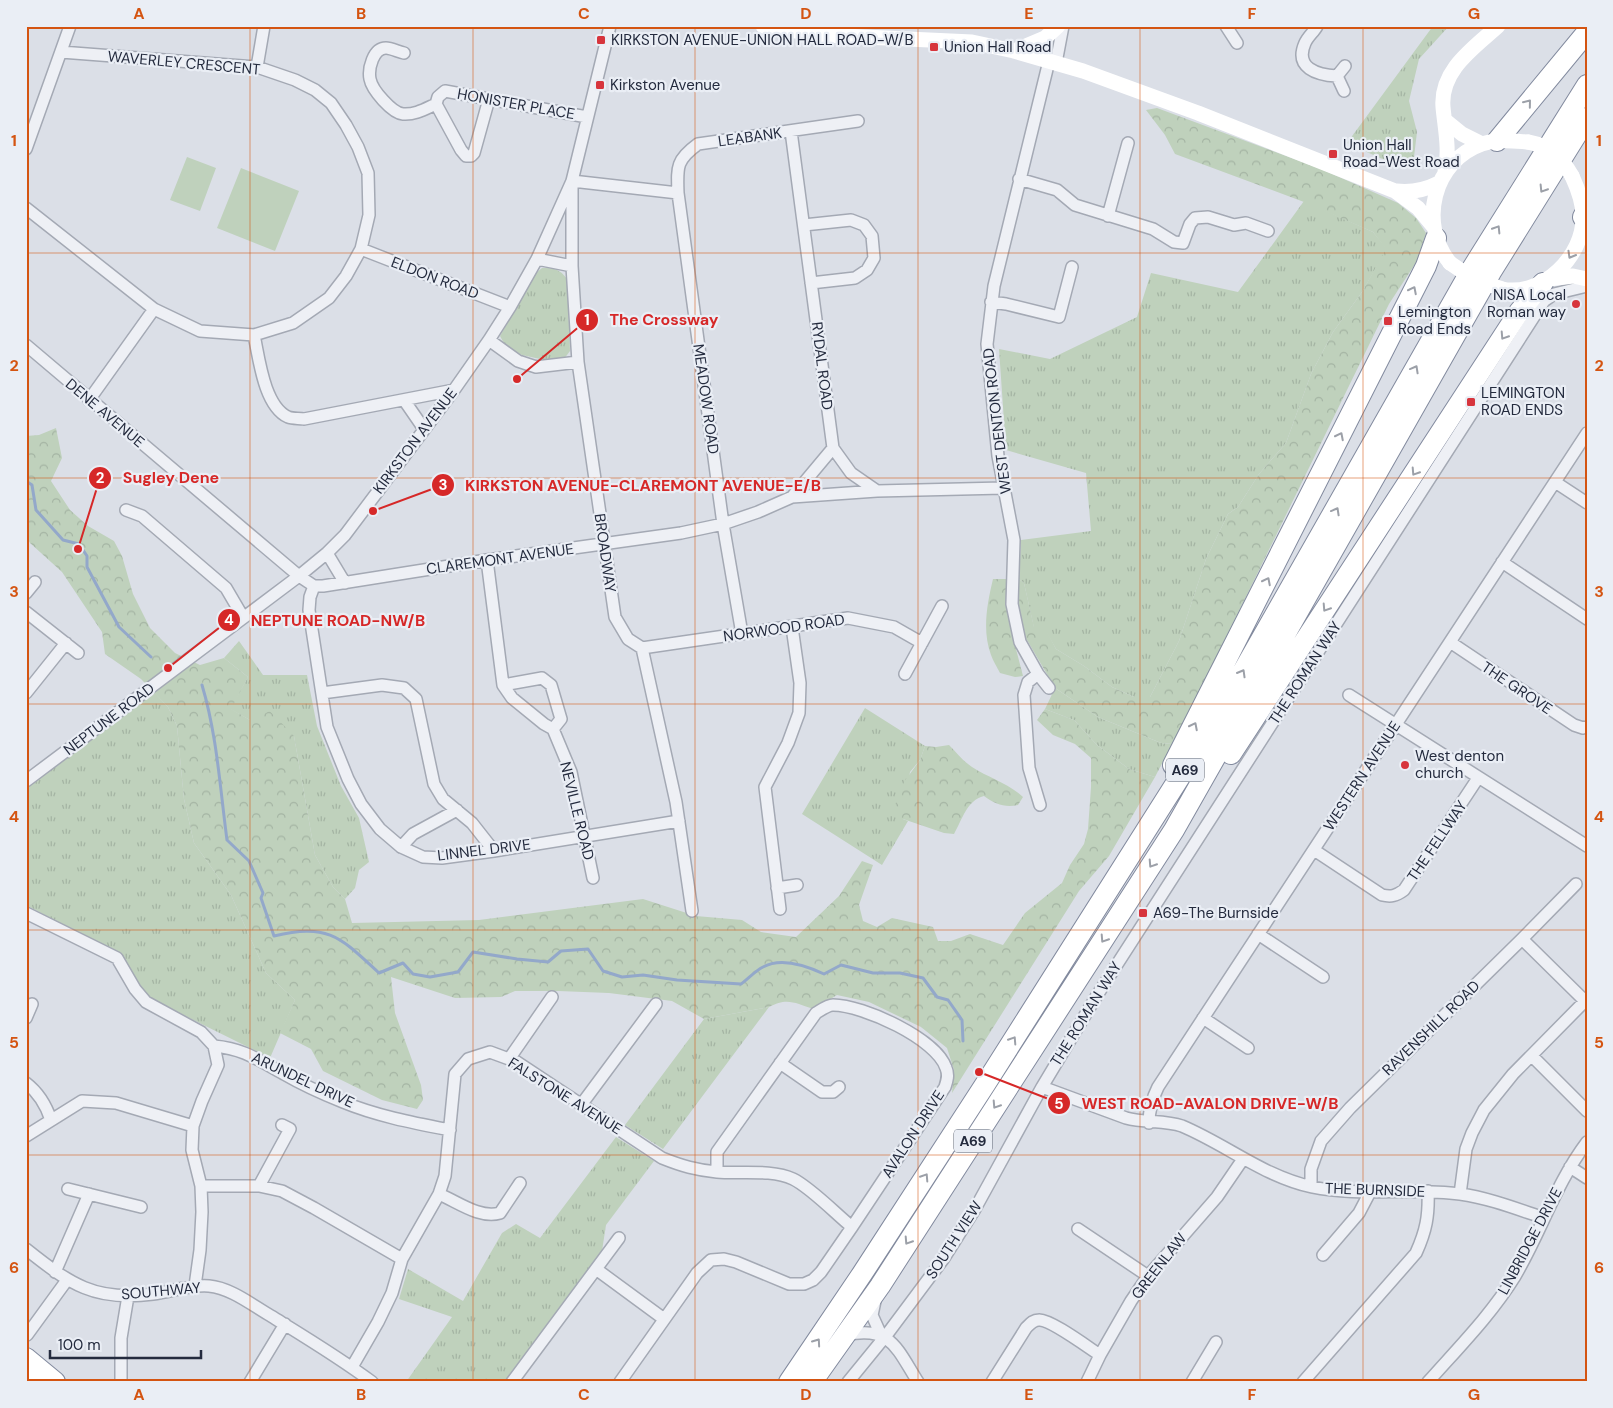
<svg xmlns="http://www.w3.org/2000/svg" width="1613" height="1408" font-family="'DM Sans',sans-serif">
<defs>
<pattern id="grass-tufts" width="24" height="20" patternUnits="userSpaceOnUse" patternTransform="scale(1.25)"><rect width="24" height="20" fill="#bfd1bc"/><path d="M3 7l-1-3M5 7V3M7 7l1-3M15 17l-1-3M17 17v-4M19 17l1-3" fill="none" stroke="#a4b4a3"/></pattern>
<pattern id="forest-crowns" width="20" height="18" patternUnits="userSpaceOnUse" patternTransform="scale(1.25)"><rect width="20" height="18" fill="#bfd1bc"/><path d="M2 6a3 3 0 1 1 6 0M12 15a3 3 0 1 1 6 0" fill="none" stroke="#a4b4a3"/></pattern>
</defs>
<rect width="100%" height="100%" fill="#dbdfe7"/>
<path fill="url(#grass-tufts)" d="M1433 26H1449L1419 59 1409 101 1417 132 1414 157 1399 164 1380 158 1347 143Z
M1304 201 1373 232 1387 249 1362 292 1333 332 1311 374 1286 443 1259 474 1238 507 1228 514 1206 559 1179 641 1150 697H1134L1112 687 1084 666 1056 649 1044 628H1034L1024 583 1019 579 1021 540 1091 531 1086 473 1006 450 999 349 1050 359 1137 317 1151 273 1238 292Z
M542 268C554 268 560 269 567 279L570 351 564 359 549 361 522 355 506 347 500 336 536 273Z
M239 641 263 675H307L317 726 341 786 359 818 369 862 359 870 355 888 345 899 333 887 315 855 294 736 250 720 230 709 248 677 224 658Z
M1055 688 1098 717 1161 743 1172 744 1155 777 1129 769 1097 745 1074 720 1045 709Z
M153 691 168 707 177 726 184 799 194 843 231 895 266 973 295 1000 270 1058 147 997 120 955 26 905V787Z
M865 708 925 746 920 760 910 772 903 819 908 821 882 865 802 814Z
M769 1007 663 1149 625 1125 704 1019Z
M616 1137 654 1161 606 1225 602 1251 505 1382H406L452 1317 399 1299 408 1269 463 1301 502 1233 516 1224 540 1238Z"/>
<path fill="url(#forest-crowns)" d="M1157 108 1321 169 1398 203 1416 218 1426 233 1417 261 1389 304 1178 736 1172 744 1161 743 1098 717 1055 688 1027 640 1016 649 1023 676 1015 677 1000 673C997 667 993 661 991 655 982 631 987 604 993 579H1019L1024 583 1034 627 1045 628 1056 649 1084 666 1112 687 1134 697H1150L1179 641 1206 559 1228 514 1238 507 1259 474 1286 443 1311 374 1333 332 1362 292 1386 249 1373 232 1304 202 1175 154 1165 135 1146 110Z
M56 428 62 458 51 481 70 510 88 526 114 541 122 556 133 594 150 628 175 653 200 665 224 658 248 677 231 709 250 720 270 711 294 736 315 855 333 887 345 899 352 923 479 920 643 899 696 916 742 920 761 932 796 937 839 896 862 861 873 865 859 905 863 921 877 927 892 918 933 927 938 941H951L970 934 1003 945 1025 913 1062 883 1070 865 1084 844 1088 829 1091 787V758L1075 744 1053 735 1037 720 1045 709 1074 720 1097 745 1129 769 1155 777 1109 856 1079 891 952 1093 954 1070 947 1048 921 1027 869 1002 837 995 814 1009C795 1003 787 997 769 1007L704 1019 672 1001 609 993 558 991H515L501 997 455 998 391 977 395 1013 421 1085 423 1100 417 1109 382 1100 323 1071 311 1049 280 1033 295 1000 266 973 231 895 194 843 184 799 177 726 168 707 141 679 105 654 102 632 62 572 30 543 26 536V436L39 435Z
M949 745C957 753 963 761 972 767 989 778 1008 783 1023 797L1018 805C1005 808 995 804 984 796 967 800 962 820 954 834L944 833 903 819 896 813 895 805 904 782 920 760 925 746 936 747Z"/>
<path fill="#bfd1bc" d="M187 157 216 168 200 211 170 200Z
M241 168 299 191 275 251 217 228Z"/>
<g fill="none" stroke-linecap="round" stroke-linejoin="round">
<path stroke="#93a8ca" stroke-width="3" d="M26 481 32 485 36 510 63 540 79 544 87 556V567L119 627 151 657
M202 685C217 735 220 788 227 840L249 861 263 893 261 898 274 936C329 923 340 937 379 973L403 963 413 974 430 977 458 972 473 952 517 959 548 962 561 951 588 949 603 971 622 977 643 975 677 980 741 984C748 979 755 971 763 967 781 957 807 966 824 974L841 965 873 973H900L923 978 937 997 948 1000 962 1020 963 1041"/>
<g stroke="#a4a9b4" stroke-width="14">
<path id="street" d="M1226 26 1237 43
M1317 26C1314 32 1308 36 1305 43 1294 68 1317 75 1337 76
M404 53C399 52 391 48 386 48 373 48 368 69 370 79 372 90 392 113 403 114 415 115 425 109 436 104L438 97 445 91 587 117
M1056 63 1063 26
M257 67 264 26
M1344 91 1337 76 1345 66
M436 104 461 150 466 156H471L474 153 489 99
M791 131 833 448 851 473 877 491
M26 149 70 26
M1019 179 1057 190 1075 205 1153 229 1174 242 1183 243 1190 224 1195 218 1208 217 1234 225 1246 223 1268 231
M678 193 572 181V266L578 362 615 617 628 639 642 648 676 802 692 911
M26 208 154 309 200 331 254 335 293 323 329 298 346 276 361 249 369 215 368 173 358 147 346 125 331 103 315 90 295 80 257 67 61 52
M1108 216 1128 143
M804 225 851 220 864 225 872 236 874 258 867 270 855 278 811 283
M361 249 510 307
M537 259 572 266
M991 302 1006 304 1059 317 1072 267
M254 335C259 358 264 406 288 417 293 419 299 418 304 419L454 390
M489 340 518 361 536 367 578 362
M26 345 299 576 314 586
M89 400 154 309
M404 400 424 429
M1555 482 1587 503
M792 497 833 448
M126 510 142 516 226 588 243 617
M327 553 345 583
M487 560 503 685 512 698 544 724 553 729 571 772 593 878
M1502 562 1587 619
M26 593 35 582
M26 612 78 653
M742 634 723 524 678 193C677 167 676 160 698 144L858 121
M1450 642 1574 725 1583 728 1587 727
M642 648 848 618 894 627 922 643
M905 674 942 606
M1038 674 1028 682 1024 695 1029 768 1040 805
M503 685 542 678 551 685 561 719 553 729
M1049 688 1038 674 1020 642 1012 604 1014 540 998 456 987 344 994 286 1049 61
M26 693 66 643
M322 693 382 685 404 688 416 699 434 784 443 799 472 823 494 851
M1349 695 1587 846
M26 781 299 576 327 553 345 535 454 390 489 340 510 307 537 259 572 181 610 26
M679 821 494 851 442 858 423 857 401 847 380 829 361 804 348 779 327 727 309 610 310 597 314 586H323L487 560 681 533 723 524 758 512 792 497 877 491 1003 488
M401 847 413 834 457 810
M1314 850 1382 895C1391 897 1396 896 1404 890L1478 778
M777 888 797 885
M780 909 765 787 788 743 799 713 800 683 792 627
M26 913 117 958 135 989 146 1002 201 1032 214 1046
M1258 934 1323 977
M1522 939 1585 1001
M26 1018 32 1004
M1203 1018 1248 1048
M214 1046C245 1049 258 1060 284 1074 303 1085 323 1094 343 1102 377 1116 414 1123 450 1130
M1532 1056 1587 1111
M509 1059 552 997
M780 1063 822 1092H833L839 1087
M26 1083C39 1093 46 1105 51 1120
M1042 1087 1126 1118C1144 1123 1165 1120 1182 1126 1227 1145 1263 1176 1312 1187 1361 1197 1411 1187 1460 1194 1489 1198 1517 1209 1544 1218
M581 1105 656 1004
M1149 1123C1149 1109 1152 1099 1158 1087L1587 433
M26 1136 82 1101 116 1103 193 1126
M1570 1167 1587 1178
M201 1186H259L282 1191 314 1208 402 1259
M259 1186 290 1129 282 1125
M1311 1186V1169L1321 1141 1350 1108 1522 939 1576 884
M68 1189 141 1207
M439 1194C458 1202 480 1219 500 1213L520 1183
M1460 1194 1466 1149 1472 1133 1484 1110 1513 1074 1587 999
M1078 1229 1148 1276
M26 1249C70 1284 95 1302 153 1294 171 1292 191 1284 209 1286 231 1288 252 1305 271 1316 305 1337 340 1358 372 1382
M1323 1255 1359 1213 1370 1192
M596 1269 664 1319
M55 1272 89 1194
M195 1286 200 1250 202 1212 201 1186 192 1150 193 1126 202 1101 218 1065 214 1046
M875 1301 872 1315 881 1335
M27 1335 67 1280
M846 1335C891 1325 897 1349 918 1382
M352 1367 378 1322 392 1293 402 1259 439 1194 445 1176 455 1074 468 1059 490 1052 517 1062 662 1158C682 1166 696 1170 717 1172 740 1174 772 1169 793 1179 810 1187 836 1214 852 1227
M121 1382V1338L128 1296
M250 1382 285 1324
M512 1382 619 1238
M620 1382 697 1273 711 1260 724 1259 736 1262 789 1284H804L813 1280 821 1272 852 1227 945 1087C947 1081 949 1075 946 1068 937 1039 863 1005 833 1005 828 1005 821 1010 816 1013L717 1152V1172
M848 1382 888 1333 944 1258 975 1209 1042 1087 1096 997 1544 301 1554 294 1583 287 1587 283
M992 1382 1026 1328C1030 1324 1033 1320 1039 1320 1050 1319 1089 1348 1100 1355
M1087 1382 1100 1355 1131 1301 1148 1276 1217 1197 1243 1159
M1192 1382 1216 1342
M1303 1382 1416 1253C1426 1231 1429 1216 1428 1191
M1428 1382C1458 1348 1491 1315 1515 1276 1541 1232 1556 1183 1587 1142"/>
</g>
<g stroke="#828a9e" stroke-width="22">
<path id="highway" d="M1497 141 1587 32
M1583 217 1587 210
M1231 754 1519 312 1543 283
M1173 765 1426 266 1436 238
M26 1358 55 1382
M26 1381 27 1382
M789 1382 862 1274 986 1083 1209 731 1473 267 1587 85
M812 1382 880 1286 1174 830 1491 272 1587 118"/>
</g>
<use href="#street" stroke="#eef0f5" stroke-width="11"/>
<path stroke="#fff" stroke-width="15" d="M763 26 822 35 972 42 1014 51 1083 71 1198 113 1395 191 1418 208 1433 226
M1014 51 1045 38 1058 26
M1446 121 1462 134 1482 144
M1445 172C1450 150 1445 129 1443 107 1440 70 1474 48 1498 26
M1396 191C1412 193 1425 190 1439 183
M1450 263C1418 224 1433 161 1482 144 1497 139 1513 141 1528 142
M1549 279 1573 276 1587 279
M1502 289C1543 297 1584 256 1583 216 1583 202 1578 189 1572 176"/>
<use href="#highway" stroke="#fff" stroke-width="20"/>
<path stroke="#fff" stroke-width="15" d="M1528 142C1550 146 1562 158 1572 176
M1450 263C1466 275 1483 283 1502 289"/>
</g>
<defs><path id="oneway-chevron" d="M-2-3.5L2.5 0L-2 3.5" fill="none" stroke-width="1.6" stroke-linecap="round" stroke-linejoin="round" transform="scale(1.25)"/></defs>
<g stroke="#9ca0a8">
<use href="#oneway-chevron" transform="translate(1528 103) rotate(-51)"/>
<use href="#oneway-chevron" transform="translate(1543 189) rotate(122)"/>
<use href="#oneway-chevron" transform="translate(1497 229) rotate(-58)"/>
<use href="#oneway-chevron" transform="translate(1571 255) rotate(120)"/>
<use href="#oneway-chevron" transform="translate(1413 290) rotate(-63)"/>
<use href="#oneway-chevron" transform="translate(1504 336) rotate(123)"/>
<use href="#oneway-chevron" transform="translate(1415 369) rotate(-61)"/>
<use href="#oneway-chevron" transform="translate(1340 436) rotate(-63)"/>
<use href="#oneway-chevron" transform="translate(1415 472) rotate(123)"/>
<use href="#oneway-chevron" transform="translate(1336 511) rotate(-61)"/>
<use href="#oneway-chevron" transform="translate(1267 581) rotate(-63)"/>
<use href="#oneway-chevron" transform="translate(1326 608) rotate(123)"/>
<use href="#oneway-chevron" transform="translate(1242 673) rotate(-60)"/>
<use href="#oneway-chevron" transform="translate(1194 726) rotate(-63)"/>
<use href="#oneway-chevron" transform="translate(1152 864) rotate(123)"/>
<use href="#oneway-chevron" transform="translate(1104 939) rotate(123)"/>
<use href="#oneway-chevron" transform="translate(1013 1040) rotate(-57)"/>
<use href="#oneway-chevron" transform="translate(996 1105) rotate(123)"/>
<use href="#oneway-chevron" transform="translate(925 1177) rotate(-57)"/>
<use href="#oneway-chevron" transform="translate(908 1241) rotate(123)"/>
<use href="#oneway-chevron" transform="translate(817 1342) rotate(-55)"/>
</g>
<path fill="none" stroke="#d45411" stroke-width="1" stroke-opacity="0.55" d="M250 26V1382M473 26V1382M695 26V1382M918 26V1382M1140 26V1382M1363 26V1382M26 253H1587M26 478H1587M26 704H1587M26 930H1587M26 1155H1587"/>
<g fill="#d7353d" stroke="#eaeef5" stroke-width="2">
<rect x="596" y="35" width="10" height="10" rx="2.5"/>
<rect x="929" y="42" width="10" height="10" rx="2.5"/>
<rect x="595" y="80" width="10" height="10" rx="2.5"/>
<rect x="1328" y="149" width="10" height="10" rx="2.5"/>
<circle cx="1576" cy="304" r="5"/>
<rect x="1383" y="316" width="10" height="10" rx="2.5"/>
<rect x="1466" y="397" width="10" height="10" rx="2.5"/>
<circle cx="1405" cy="765" r="5"/>
<rect x="1138" y="908" width="10" height="10" rx="2.5"/>
</g>
<g text-anchor="middle" dominant-baseline="central" stroke-width="4.5" stroke-linejoin="round" paint-order="stroke">
<g fill="#eaeef5" stroke="#5f6675" stroke-width="1">
<rect x="1166" y="758.5" width="38" height="23" rx="4"/>
<rect x="954" y="1129.5" width="38" height="23" rx="4"/>
</g>
<g font-size="14" font-weight="bold" fill="#242b3e">
<text x="1185" y="770">A69</text>
<text x="973" y="1141">A69</text>
</g>
<g font-size="15" fill="#242b3e" stroke="#eaeef5" text-anchor="start">
<text x="611" y="40">KIRKSTON AVENUE-UNION HALL ROAD-W/B</text>
<text x="944" y="47">Union Hall Road</text>
<text x="610" y="85">Kirkston Avenue</text>
<text x="1343" y="145">Union Hall<tspan x="1343" dy="17">Road-West Road</tspan></text>
<text x="1566" y="295" text-anchor="end">NISA Local<tspan x="1566" dy="17">Roman way</tspan></text>
<text x="1398" y="312">Lemington<tspan x="1398" dy="17">Road Ends</tspan></text>
<text x="1481" y="393">LEMINGTON<tspan x="1481" dy="17">ROAD ENDS</tspan></text>
<text x="1415" y="756">West denton<tspan x="1415" dy="17">church</tspan></text>
<text x="1153" y="913">A69-The Burnside</text>
</g>
<g font-size="15" fill="#242b3e" stroke="#eaeef5">
<text transform="translate(184 63) rotate(5)">WAVERLEY CRESCENT</text>
<text transform="translate(516 104) rotate(10)">HONISTER PLACE</text>
<text transform="translate(750 137) rotate(-8)">LEABANK</text>
<text transform="translate(435 278) rotate(21)">ELDON ROAD</text>
<text transform="translate(822 366) rotate(83)">RYDAL ROAD</text>
<text transform="translate(706 399) rotate(82)">MEADOW ROAD</text>
<text transform="translate(105 413) rotate(40)">DENE AVENUE</text>
<text transform="translate(997 421) rotate(-97)">WEST DENTON ROAD</text>
<text transform="translate(415 441) rotate(-53)">KIRKSTON AVENUE</text>
<text transform="translate(605 553) rotate(82)">BROADWAY</text>
<text transform="translate(500 559) rotate(-8)">CLAREMONT AVENUE</text>
<text transform="translate(784 628) rotate(-8)">NORWOOD ROAD</text>
<text transform="translate(1305 673) rotate(-57)">THE ROMAN WAY</text>
<text transform="translate(1517 688) rotate(34)">THE GROVE</text>
<text transform="translate(109 719) rotate(-37)">NEPTUNE ROAD</text>
<text transform="translate(1362 776) rotate(-57)">WESTERN AVENUE</text>
<text transform="translate(577 811) rotate(76)">NEVILLE ROAD</text>
<text transform="translate(1437 841) rotate(-56)">THE FELLWAY</text>
<text transform="translate(484 850) rotate(-7)">LINNEL DRIVE</text>
<text transform="translate(1086 1014) rotate(-58)">THE ROMAN WAY</text>
<text transform="translate(1431 1028) rotate(-44)">RAVENSHILL ROAD</text>
<text transform="translate(303 1080) rotate(25)">ARUNDEL DRIVE</text>
<text transform="translate(565 1096) rotate(32)">FALSTONE AVENUE</text>
<text transform="translate(913 1134) rotate(-57)">AVALON DRIVE</text>
<text transform="translate(1375 1190) rotate(2)">THE BURNSIDE</text>
<text transform="translate(954 1240) rotate(-57)">SOUTH VIEW</text>
<text transform="translate(1530 1241) rotate(-62)">LINBRIDGE DRIVE</text>
<text transform="translate(1159 1266) rotate(-52)">GREENLAW</text>
<text transform="translate(161 1291) rotate(-5)">SOUTHWAY</text>
</g>
</g>
<path fill="none" stroke="#d62828" stroke-width="2" d="M517 379L587 320M78 549L100 478M373 511L443 485M168 668L229 620M979 1072L1059 1103"/>
<g fill="#d62828" stroke="#eaeef5" stroke-width="2">
<circle cx="517" cy="379" r="5"/>
<circle cx="78" cy="549" r="5"/>
<circle cx="373" cy="511" r="5"/>
<circle cx="168" cy="668" r="5"/>
<circle cx="979" cy="1072" r="5"/>
<circle cx="587" cy="320" r="12"/>
<circle cx="100" cy="478" r="12"/>
<circle cx="443" cy="485" r="12"/>
<circle cx="229" cy="620" r="12"/>
<circle cx="1059" cy="1103" r="12"/>
</g>
<g font-size="15" text-anchor="middle" font-weight="bold" fill="#fff">
<text x="587" y="325">1</text>
<text x="100" y="483">2</text>
<text x="443" y="490">3</text>
<text x="229" y="625">4</text>
<text x="1059" y="1109">5</text>
</g>
<g font-size="16" text-anchor="middle" font-weight="bold" fill="#d62828" stroke="#eaeef5" stroke-width="4.5" stroke-linejoin="round" paint-order="stroke">
<text x="664" y="325">The Crossway</text>
<text x="171" y="483">Sugley Dene</text>
<text x="643" y="491">KIRKSTON AVENUE-CLAREMONT AVENUE-E/B</text>
<text x="338" y="626">NEPTUNE ROAD-NW/B</text>
<text x="1210" y="1109">WEST ROAD-AVALON DRIVE-W/B</text>
</g>
<rect width="1613" height="1408" fill="none" stroke="#eaeef5" stroke-width="55"/>
<path d="M50 1350v8h151v-8" fill="none" stroke="#242b3e" stroke-width="2.5"/>
<text x="58" y="1350" font-size="15" fill="#242b3e" stroke="#eaeef5" stroke-width="4" paint-order="stroke">100 m</text>
<rect x="28" y="28" width="1558" height="1352" fill="none" stroke="#d45411" stroke-width="2"/>
<g font-size="16" text-anchor="middle" font-weight="bold" fill="#d45411">
<text x="139" y="19">A</text>
<text x="361" y="19">B</text>
<text x="584" y="19">C</text>
<text x="806" y="19">D</text>
<text x="1029" y="19">E</text>
<text x="1252" y="19">F</text>
<text x="1474" y="19">G</text>
<text x="14" y="146">1</text>
<text x="1599" y="146">1</text>
<text x="14" y="371">2</text>
<text x="1599" y="371">2</text>
<text x="14" y="597">3</text>
<text x="1599" y="597">3</text>
<text x="14" y="822">4</text>
<text x="1599" y="822">4</text>
<text x="14" y="1048">5</text>
<text x="1599" y="1048">5</text>
<text x="14" y="1273">6</text>
<text x="1599" y="1273">6</text>
<text x="139" y="1400">A</text>
<text x="361" y="1400">B</text>
<text x="584" y="1400">C</text>
<text x="806" y="1400">D</text>
<text x="1029" y="1400">E</text>
<text x="1252" y="1400">F</text>
<text x="1474" y="1400">G</text>
</g>
</svg>
